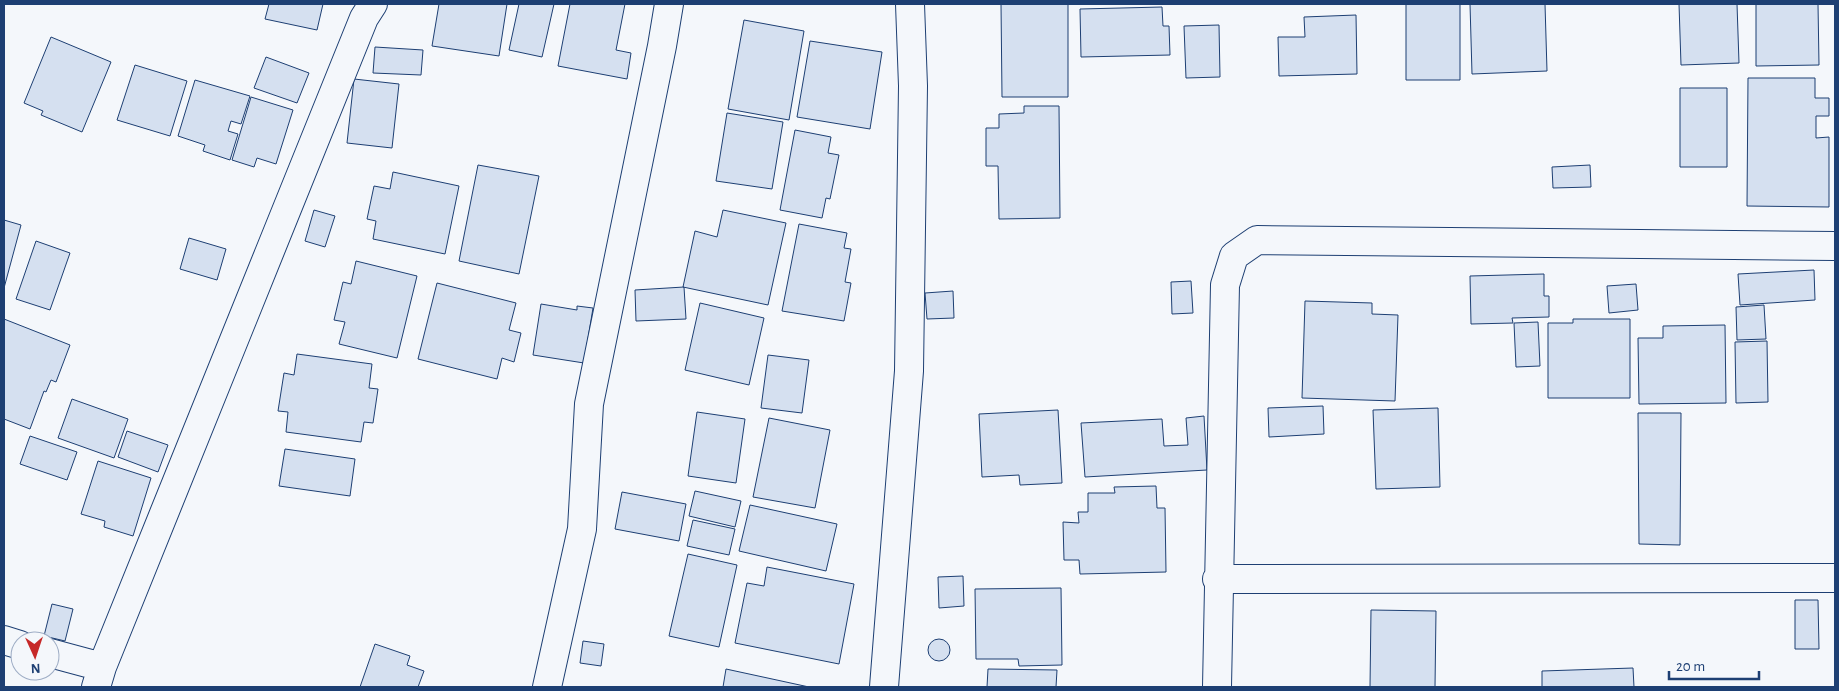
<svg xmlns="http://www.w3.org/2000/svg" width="1839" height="691" font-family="'Alegreya Sans',sans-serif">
<rect width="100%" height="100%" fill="#f4f7fb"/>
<path fill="#d5e0f0" stroke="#1d3f73" d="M269 4H323L317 30 265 19Z
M439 4H507L499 56 432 46Z
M519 4H554L542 57 509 50Z
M570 4H625L616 50 631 53 627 79 558 66Z
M1001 4H1068V97H1002Z
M1406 4H1460V80H1406Z
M1470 4H1545L1547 71 1472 74Z
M1679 4H1737L1739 63 1681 65Z
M1756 4H1818L1819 65 1756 66Z
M1162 7 1163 26H1169L1170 55 1081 57 1080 9Z
M1356 15 1357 74 1279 76 1278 37H1305L1304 17Z
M744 20 804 31 789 120 728 109Z
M1219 25 1220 77 1186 78 1184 26Z
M51 37 111 62 82 132 41 115 43 111 24 103Z
M810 41 882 52 870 129 797 117Z
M375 47 423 50 421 75 373 73Z
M266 57 309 73 297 103 254 88Z
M135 65 187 81 170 136 117 120Z
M1748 78H1815V98H1829V116H1816V138L1829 137V207L1747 206Z
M354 79 399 84 392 148 347 143Z
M195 80 250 96 241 124 231 121 228 131 238 134 230 160 203 151 205 145 178 136Z
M1680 88H1727V167H1680Z
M251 97 293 110 276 164 257 158 254 167 232 160Z
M1024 106H1059L1060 218 999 219 998 166H986V128H999V114L1024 113Z
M727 113 783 122 772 189 716 181Z
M795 130 831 137 828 153 839 155 830 199 826 198 822 218 780 210Z
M478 165 539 176 519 274 459 261Z
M1590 165 1591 187 1553 188 1552 167Z
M393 172 459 186 445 254 373 239 376 221 367 219 374 186 390 189Z
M314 210 335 216 325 247 305 241Z
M723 210 786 223 768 305 683 287 695 231 717 237Z
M4 220 21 225 4 288Z
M799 224 847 233 844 248 851 249 845 282 851 283 844 321 782 311Z
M189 238 226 249 217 280 180 269Z
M36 241 70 253 50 310 16 299Z
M356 261 417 276 397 358 339 344 345 322 334 320 343 282 351 284Z
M1814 270 1815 300 1740 305 1738 274Z
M1544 274V296H1549V317L1512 318 1513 323 1471 324 1470 276Z
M1191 281 1193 313 1172 314 1171 282Z
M437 283 516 303 509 330 521 333 514 362 502 358 497 379 418 359Z
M1636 284 1638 310 1609 313 1607 286Z
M684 287 686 319 636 321 635 290Z
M953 291 954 318 927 319 925 293Z
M1305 301 1372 303V314L1398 315 1395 401 1302 398Z
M700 303 764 318 749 385 685 370Z
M541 304 577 310V306L593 308 584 363 533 355Z
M1764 305 1766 339 1737 340 1736 307Z
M4 319 70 345 56 382 51 380 46 392 44 391 30 429 4 419Z
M1573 319H1630V398H1548V323H1573Z
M1538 322 1540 366 1516 367 1514 323Z
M1725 325 1726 403 1639 404 1638 338H1663V326Z
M1767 341 1768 402 1736 403 1735 342Z
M297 354 372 364 369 388 378 389 373 423 364 422 361 442 286 432 288 412 278 411 284 373 294 375Z
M768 355 809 360 802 413 761 408Z
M72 399 128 419 114 458 58 438Z
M1323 406 1324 434 1269 437 1268 408Z
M1438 408 1440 487 1376 489 1373 410Z
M1058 410 1062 483 1020 485 1019 475 982 477 979 414Z
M697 412 745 419 736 483 688 476Z
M1638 413H1681L1680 545 1639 544Z
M1204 416 1207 470 1085 477 1081 423 1162 419 1164 446 1188 445 1186 418Z
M769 418 830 430 815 508 753 497Z
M127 431 168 445 158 472 118 457Z
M30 436 77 452 67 480 20 464Z
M285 449 355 459 350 496 279 486Z
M98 461 151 478 133 536 104 527 105 521 81 514Z
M1156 486 1157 508H1165L1166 572 1080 574 1079 560H1064L1063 522 1079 523 1078 512H1088V493H1115L1114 487Z
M695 491 741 501 735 527 689 516Z
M622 492 686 504 679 541 615 529Z
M750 505 837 524 826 571 739 551Z
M693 520 735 529 729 555 687 546Z
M688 554 737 565 719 647 669 636Z
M767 567 854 584 839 664 735 643 747 583 764 586Z
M963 576 964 606 939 608 938 577Z
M1061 588 1062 665 1019 666 1018 659H976L975 589Z
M1795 600H1818L1819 649H1795Z
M52 604 73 609 65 641 44 636Z
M1371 610 1436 611 1435 687H1370Z
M928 650a11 11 0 1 1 22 0a11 11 0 1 1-22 0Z
M583 641 604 644 601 666 580 663Z
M375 644 410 656 407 665 424 671 418 687H360Z
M1633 668 1634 687H1542V671Z
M726 669 809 687H723Z
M988 669 1057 670 1056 687H987Z"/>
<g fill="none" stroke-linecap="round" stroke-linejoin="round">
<g stroke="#1d3f73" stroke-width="30">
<path id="street" d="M1217 579 1835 578
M4 640 20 645
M50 653 102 667
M96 687 102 667 364 18 373 4
M547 687 582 529 589 404 662 46 669 4
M884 687 909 371 913 86 910 4
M1217 687 1225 285 1234 256 1257 240 1835 246"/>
</g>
<use href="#street" stroke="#f4f7fb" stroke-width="28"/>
</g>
<rect width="1839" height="691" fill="none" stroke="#1d3f73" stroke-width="10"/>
<g transform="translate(35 656) rotate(177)"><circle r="24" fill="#f4f7fb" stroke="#9eadc5"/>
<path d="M0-4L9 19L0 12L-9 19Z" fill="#c62828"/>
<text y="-8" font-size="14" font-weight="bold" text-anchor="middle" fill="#1d3f73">N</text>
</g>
<path d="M1669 671v8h90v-8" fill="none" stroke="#1d3f73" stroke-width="2.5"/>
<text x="1676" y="671" font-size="15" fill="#1d3f73" stroke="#f4f7fb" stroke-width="4" paint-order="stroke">20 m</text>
</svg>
